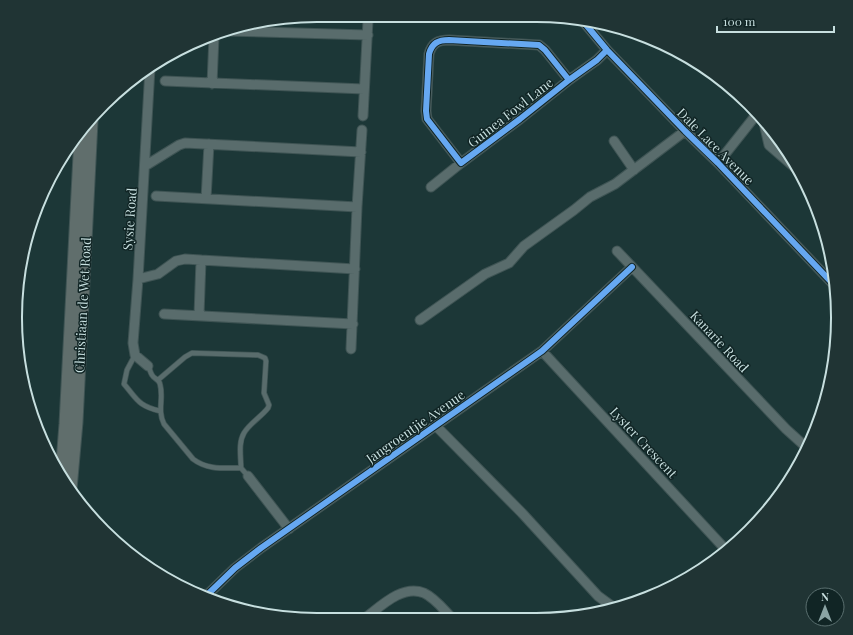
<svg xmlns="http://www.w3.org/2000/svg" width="853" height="635" font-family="'Playfair Display',serif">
<defs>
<pattern id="building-hatch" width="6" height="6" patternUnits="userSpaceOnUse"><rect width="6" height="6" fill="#504449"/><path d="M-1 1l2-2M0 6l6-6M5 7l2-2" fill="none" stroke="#685f63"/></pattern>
</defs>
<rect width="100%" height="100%" fill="#1c3737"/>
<path fill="url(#building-hatch)" d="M43 193 42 214H36Z"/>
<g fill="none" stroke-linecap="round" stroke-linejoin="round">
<g stroke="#3f5454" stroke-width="6">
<path id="lane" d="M135 355 127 370 124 384C137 399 138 406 160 411
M148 366C150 369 150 372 152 375 154 379 159 379 160 384 164 398 157 410 164 424L193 459C207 470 224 468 241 468
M158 380 185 357 192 353 258 355 265 358 266 361 264 393 269 405 268 408C261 417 250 423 244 433 238 443 241 457 241 468L248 476"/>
</g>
<g stroke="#3f5454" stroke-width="11">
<path id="street" d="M582 20 607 50 685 131 718 163 835 286
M226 31 368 35
M569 80 520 119 461 163 427 119 426 111 429 54C432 43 438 40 449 40L539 45 545 50 569 80 597 60 607 50
M165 81 364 89
M212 84 214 36
M363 116 368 20
M764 123 769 145 799 171
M614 141 634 170
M718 163 756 115
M145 166 179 145 185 143 361 152
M431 187 461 163
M156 196 357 207
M206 199 209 144
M826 239 827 238
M617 251 786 429 807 448
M201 260 355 269
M138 279 158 274 176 261 185 259 201 260 199 315
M164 314 353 324
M420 320 485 274 509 263 524 246 574 210 590 197 615 184 685 131
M351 349 357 207 362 130
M542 351 727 551
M148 366 135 355 133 343 138 279 150 68
M435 425 522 513 598 596 613 607
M248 476 289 529
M206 596 235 568 261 548 542 351 632 267
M364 619C380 607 402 584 424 593 435 598 444 610 452 618"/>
</g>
<g stroke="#3f5454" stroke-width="15">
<path id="secondary" d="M62 475 66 424 81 136
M70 489 76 422 91 121"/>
</g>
<use href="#lane" stroke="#596c6c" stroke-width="4.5"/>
<use href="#street" stroke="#596c6c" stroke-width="9"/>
<use href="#secondary" stroke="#606e6c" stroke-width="13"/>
<g stroke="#112525" stroke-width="8">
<path id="cycleway" d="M582 20 607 50 685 131 718 163 835 286
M569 80 520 119 461 163 427 119 426 111 429 54C432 43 438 40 449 40L539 45 545 50 569 80 597 60 607 50
M206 596 235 568 261 548 542 351 632 267"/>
</g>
<use href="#cycleway" stroke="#66a8f1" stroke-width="6"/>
</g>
<g text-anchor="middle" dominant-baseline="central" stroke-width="3" stroke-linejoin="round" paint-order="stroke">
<g font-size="13" fill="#c7dfdf" stroke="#112525">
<text transform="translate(510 112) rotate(-38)">Guinea Fowl Lane</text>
<text transform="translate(716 146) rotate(45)">Dale Lace Avenue</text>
<text transform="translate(129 219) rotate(-86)">Sysie Road</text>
<text transform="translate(82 305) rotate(-87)">Christiaan de Wet Road</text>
<text transform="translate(720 341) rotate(47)">Kanarie Road</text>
<text transform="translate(415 426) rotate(-35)">Jangroentjie Avenue</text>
<text transform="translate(644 442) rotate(47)">Lyster Crescent</text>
</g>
</g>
<path d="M0 0H853V635H0ZM317 22H536A295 295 0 0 1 831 317V318A295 295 0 0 1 536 613H317A295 295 0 0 1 22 318V317A295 295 0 0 1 317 22Z" fill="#203434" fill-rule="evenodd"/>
<path fill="none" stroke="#c7dfdf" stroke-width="2" d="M317 22H536A295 295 0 0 1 831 317V318A295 295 0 0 1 536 613H317A295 295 0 0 1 22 318V317A295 295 0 0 1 317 22Z"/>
<g transform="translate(825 607)"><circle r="19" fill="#112525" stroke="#5a6f6f"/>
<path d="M0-3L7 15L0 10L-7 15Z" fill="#8ba4a4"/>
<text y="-6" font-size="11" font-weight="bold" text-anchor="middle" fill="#c7dfdf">N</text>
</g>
<path d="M717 26v6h117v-6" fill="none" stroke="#c7dfdf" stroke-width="2"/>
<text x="723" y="26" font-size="12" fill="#c7dfdf" stroke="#112525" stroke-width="3" paint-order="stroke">100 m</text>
</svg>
